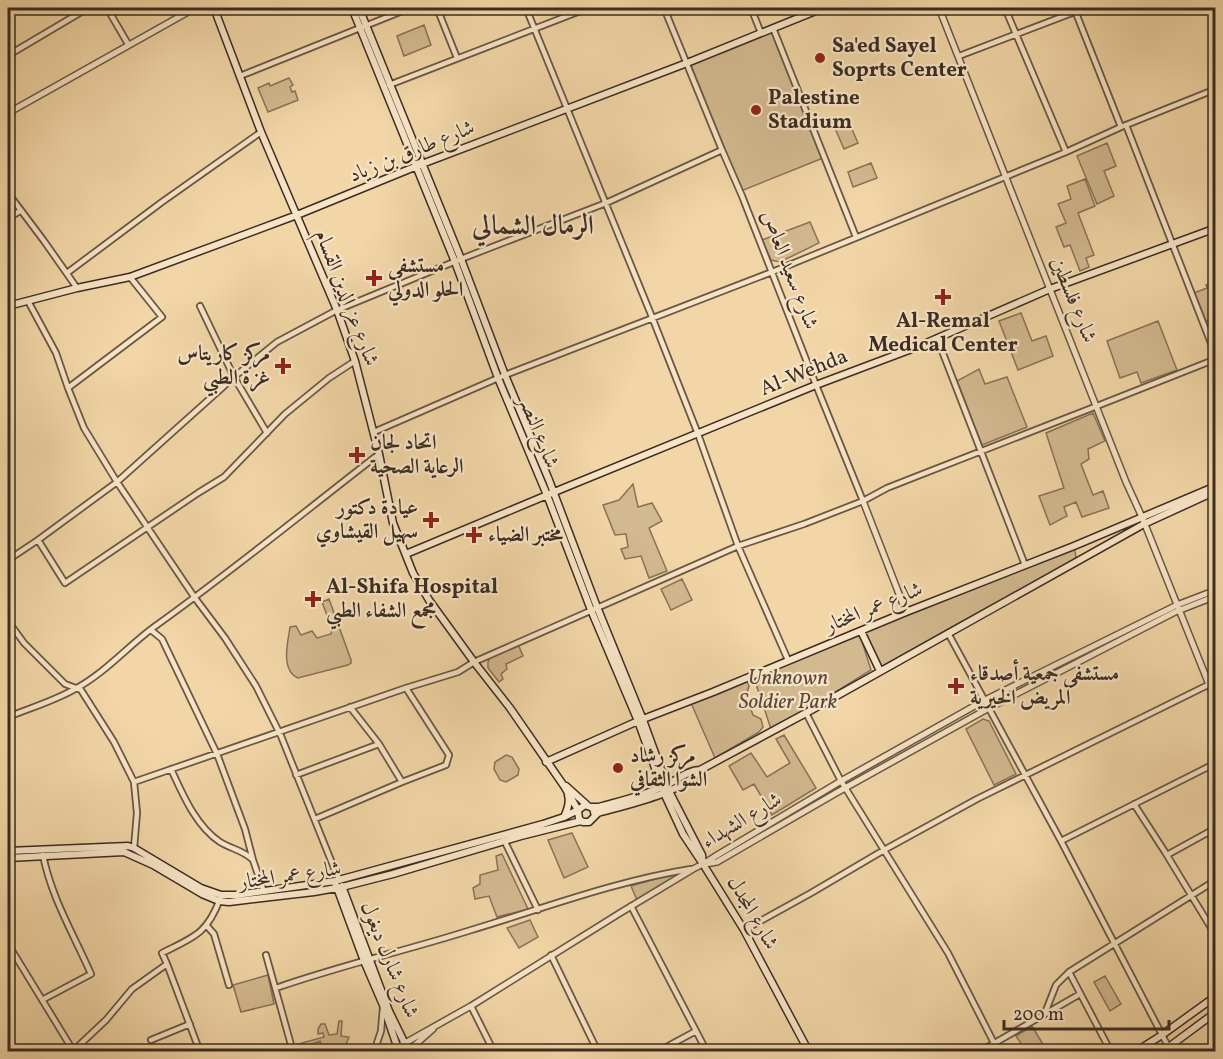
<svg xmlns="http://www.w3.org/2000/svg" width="1223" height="1059" font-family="Vollkorn,Amiri,serif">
<rect width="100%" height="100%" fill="#f2d6a7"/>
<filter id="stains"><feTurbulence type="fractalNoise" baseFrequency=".00333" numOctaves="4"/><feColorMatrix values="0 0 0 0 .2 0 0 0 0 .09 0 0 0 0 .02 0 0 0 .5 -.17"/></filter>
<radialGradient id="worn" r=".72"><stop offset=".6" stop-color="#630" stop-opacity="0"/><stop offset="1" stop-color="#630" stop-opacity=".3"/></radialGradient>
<path fill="#d3b990" stroke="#877259" stroke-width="1.5" d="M424 25 431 45 404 56 397 36Z
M772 32 823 158 741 191 690 63Z
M289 78 293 85 290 87 292 92 295 91 298 100 268 112 258 88 269 83 270 86Z
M848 120 858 143 844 149 834 126Z
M1107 143 1116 166 1104 171 1114 196 1097 204 1077 156Z
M871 163 877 178 853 187 848 172Z
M1085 179 1095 206 1078 213 1094 255 1086 258 1089 267 1080 271 1070 245 1064 247 1056 227 1066 223 1058 204 1071 199 1067 186Z
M810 222 819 243 780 262 771 260 762 240Z
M1215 281V318L1206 321 1194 293 1207 288 1206 285Z
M1021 313 1032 341 1046 336 1053 356 1018 370 999 321Z
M1158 321 1177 370 1141 383 1137 372 1120 378 1107 341Z
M979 369 985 384 1007 377 1027 427 982 445 957 381Z
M1093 413 1105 441 1088 449 1089 459 1081 464 1093 495 1103 491 1109 508 1082 517 1076 502 1064 507 1067 516 1050 525 1039 496 1064 488 1046 433Z
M633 484 638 507 652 503 662 521 649 528 667 571 649 578 641 556 625 559 621 549 628 547 626 534 615 535 603 505 619 500Z
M1072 549 1075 551 1076 557 1072 562 959 623 881 667 864 632Z
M682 579 692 600 671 610 661 589Z
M329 599 351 660V663L348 665 298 678C280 670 288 642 290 627L296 626 301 635 312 631 317 638 331 634 332 629 322 602Z
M860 635 871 670 821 701 771 729 754 678 757 676Z
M518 644 523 656 506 664 507 669 501 674 503 679 499 682 488 668V662L490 657Z
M747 681 749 686 746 696 753 715 761 719 763 727 759 732 715 758 691 703Z
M983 719 989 721 1016 774 994 785 966 729Z
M784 735 816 788 772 815 754 784 743 790 729 766 751 753 767 777 790 763 776 739Z
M506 755 512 757 519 769 518 775 506 782 500 780 494 769 495 762Z
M572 833 588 867 564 878 548 840Z
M502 854 528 909 497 917 489 896 475 899 473 888 480 884V875L498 870 496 856Z
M679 872 681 875 637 900 631 886Z
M530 920 538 937 519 948 507 928Z
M268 975 274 1004 241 1012 233 985Z
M1105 976 1121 1004 1110 1011 1094 982Z
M339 1021H342L341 1036 349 1037 343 1051H324L320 1041 307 1046 308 1051H297L295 1045 324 1037 323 1033 318 1034V1029L321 1024H325L329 1035 337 1034Z
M1032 1026 1047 1051H1026L1016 1036Z"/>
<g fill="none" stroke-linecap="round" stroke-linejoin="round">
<g stroke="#695643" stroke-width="8">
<path id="minor" d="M107 8 128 44
M437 8 457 58
M526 8 652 317 698 434 738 546 788 660
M664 8 722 150 742 196 816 385 863 501
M751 8 761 33
M1005 8 1066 152
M1074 8 1121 127
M773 28 856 237
M12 53 88 8
M959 56 1085 8
M240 76 410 8
M389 85 588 8
M1126 125 1216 356
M8 193 44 241 77 288
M8 218 20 211
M67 273 162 202 261 132
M28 301 56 353 68 388 84 428 117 482 168 558 195 598 225 638 256 686 281 736 336 873 340 880
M200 306 234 377 267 433
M937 338 1025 565
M68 388 162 317 130 277
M374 432 505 375 772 272 1066 152 1121 127 1216 89
M38 540 65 583 198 493 224 477 285 414 329 378 355 361
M8 560 38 540 117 482 234 377 277 342 337 310 461 259 606 203 722 150
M8 621 24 643 65 684 81 690 114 742 134 782 137 813 134 848
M151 630 162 639 217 754 245 829 253 860 264 892
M948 633 1061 841 1171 1052
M350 707 379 744
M806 713 841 781 948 953 994 1043
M8 717C30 708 54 701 75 689 105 673 127 647 154 627 231 572 304 512 379 454
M171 769C183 795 196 826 220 842 231 849 243 850 253 860
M296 775 379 744 402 782 446 765 449 755 406 688
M134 782 406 688 458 672 474 662 738 546 804 524 863 501 887 488 915 477 1097 406 1216 359
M1134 804 1165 852 1216 936
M315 819 402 782
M504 840 538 910
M1061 841 1216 763
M1167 855 1216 828
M631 906 707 1052
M207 926 214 934 229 985
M744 930 811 893 884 850 977 799 1216 681
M8 944 74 1052
M266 955 293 1052
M551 955 598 1052
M167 964 200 1052
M1069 972 1111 1052
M276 988C339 966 404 951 468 931 542 909 615 881 691 869
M42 1000 91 974C74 935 51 897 43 855
M471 1006 494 1052
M1045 1013 1056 985 1069 972 1216 880
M151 1040 190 1024
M72 1052 106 1020 132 989 167 964 162 953C194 937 207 934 220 899
M374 1052 381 1031 383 1007
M657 1052 696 1031
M979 1052 1080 994"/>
</g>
<g stroke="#695643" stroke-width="8">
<path id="tertiary" d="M939 8 1126 482 1142 517 1216 702
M8 113 195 8
M863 501 906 612
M705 864 717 862 836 793 989 708 1175 612 1216 596
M389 1052 471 1006 620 913 693 869 703 864 714 857 841 781 985 700 1177 605 1216 590
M407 1052 433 1029"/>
</g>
<g stroke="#3b2c22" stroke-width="9">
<path id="secondary" d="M352 8 455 262 498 378 547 495 591 610 638 721 664 793 683 834 703 864
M359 8 461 259 505 375 549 480 597 607 643 720 669 791 702 855 703 864 744 930 809 1052
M8 306 77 288 130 277 297 215 422 164 687 63 823 8
M406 554 564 488 816 385 917 347 1050 289 1216 228
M861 631 880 671
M546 762 638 721 713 692 906 612 1074 546 1216 486
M566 786 587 805
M591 807H599C620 801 642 796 662 787 675 782 687 770 700 770
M595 816 598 813C626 805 683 793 700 770L806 713 1144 524 1216 491
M564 817C567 811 570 802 568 795
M8 851 128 846 134 848 201 888 221 895H236L335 881 543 824 564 817 578 810 585 805 593 808 595 816 589 822H583L579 819 578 810 564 786 510 708 474 662 429 600 413 573 393 523 379 454 355 361 337 310 261 132 214 8
M8 858 124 852 153 865 202 894 219 901 229 902 314 892 342 887 393 874 521 836 581 821
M336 885 364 961 383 1005 399 1052
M342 886 389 1011 409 1052
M1135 1052 1162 1035 1216 996
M1162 1052 1216 1012"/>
</g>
<use href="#minor" stroke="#f7e4c6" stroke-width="4.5"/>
<use href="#tertiary" stroke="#f7e4c6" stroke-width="5"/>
<use href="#secondary" stroke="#f7e4c6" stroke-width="6"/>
</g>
<g fill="#8f2418" stroke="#f7e4c6" stroke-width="2">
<circle cx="820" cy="58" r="6"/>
<circle cx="756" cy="110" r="6"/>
<path d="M371 269h6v6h6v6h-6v6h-6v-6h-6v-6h6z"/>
<path d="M940 288h6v6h6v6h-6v6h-6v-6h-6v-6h6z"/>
<path d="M280 357h6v6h6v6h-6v6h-6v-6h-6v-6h6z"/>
<path d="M354 446h6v6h6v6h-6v6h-6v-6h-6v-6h6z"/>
<path d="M428 511h6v6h6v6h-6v6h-6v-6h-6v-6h6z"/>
<path d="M471 526h6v6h6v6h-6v6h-6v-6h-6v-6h6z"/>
<path d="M310 590h6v6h6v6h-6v6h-6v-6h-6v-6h6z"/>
<path d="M953 677h6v6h6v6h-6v6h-6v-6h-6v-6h6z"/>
<circle cx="618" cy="768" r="6"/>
</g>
<g text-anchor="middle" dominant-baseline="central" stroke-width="4.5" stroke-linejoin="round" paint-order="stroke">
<g font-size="21" font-weight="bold" fill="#3b2c22" stroke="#f7e4c6" text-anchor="start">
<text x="832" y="46">Sa'ed Sayel<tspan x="832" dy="24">Soprts Center</tspan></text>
<text x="768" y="98">Palestine<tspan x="768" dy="24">Stadium</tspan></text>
<text x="388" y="266">مستشفى<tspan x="388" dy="24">الحلو الدولي</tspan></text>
<text x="943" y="321" text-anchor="middle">Al-Remal<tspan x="943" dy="24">Medical Center</tspan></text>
<text x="270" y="354" text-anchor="end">مركز كاريتاس<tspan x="270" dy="24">غزة الطبي</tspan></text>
<text x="370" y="443">اتحاد لجان<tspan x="370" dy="24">الرعاية الصحية</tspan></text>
<text x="418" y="508" text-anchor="end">عيادة دكتور<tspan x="418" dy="24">سهيل القيشاوي</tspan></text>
<text x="488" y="535">مختبر الضياء</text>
<text x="326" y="587">Al-Shifa Hospital<tspan x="326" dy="24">مجمع الشفاء الطبي</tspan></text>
<text x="970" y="674">مستشفى جمعية أصدقاء<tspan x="970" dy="24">المريض الخيرية</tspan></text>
<text x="630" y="756">مركز رشاد<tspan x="630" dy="24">الشوا الثقافي</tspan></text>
</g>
<g font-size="21" fill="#3b2c22" stroke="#f7e4c6">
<text transform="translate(412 152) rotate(-22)">شارع طارق بن زياد</text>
<text transform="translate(789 270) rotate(69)">شارع سعيد العاص</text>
<text transform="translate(346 298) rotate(69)">شارع عز الدين القسام</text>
<text transform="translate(1073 300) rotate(68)">شارع فلسطين</text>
<text transform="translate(804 373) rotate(-22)">Al-Wehda</text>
<text transform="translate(538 432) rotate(68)">شارع النصر</text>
<text transform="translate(874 608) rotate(-22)">شارع عمر المختار</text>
<text transform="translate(742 821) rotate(-31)">شارع الشهداء</text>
<text transform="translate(290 876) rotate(-8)">شارع عمر المختار</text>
<text transform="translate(752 913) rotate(60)">شارع المجدل</text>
<text transform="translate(389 960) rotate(68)">شارع شارل ديغول</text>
</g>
<g font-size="21" font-style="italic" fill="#594838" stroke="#f7e4c6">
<text x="788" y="678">Unknown<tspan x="788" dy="24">Soldier Park</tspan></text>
</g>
<g font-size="27" font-weight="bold" fill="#3b2c22" stroke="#f7e4c6">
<text x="533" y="227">الرمال الشمالي</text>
</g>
</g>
<rect width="1223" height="1059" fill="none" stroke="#f2d6a7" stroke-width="30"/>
<rect x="9" y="9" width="1205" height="1041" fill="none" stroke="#3b2c22" stroke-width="3"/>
<rect x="15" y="15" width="1193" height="1029" fill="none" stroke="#3b2c22" stroke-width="1.5"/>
<path d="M1004 1020v9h165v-9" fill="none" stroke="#3b2c22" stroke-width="3"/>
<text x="1013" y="1020" font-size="18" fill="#3b2c22" stroke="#f7e4c6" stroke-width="4.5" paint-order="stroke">200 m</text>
<rect width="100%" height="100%" filter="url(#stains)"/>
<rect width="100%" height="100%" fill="url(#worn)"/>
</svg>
